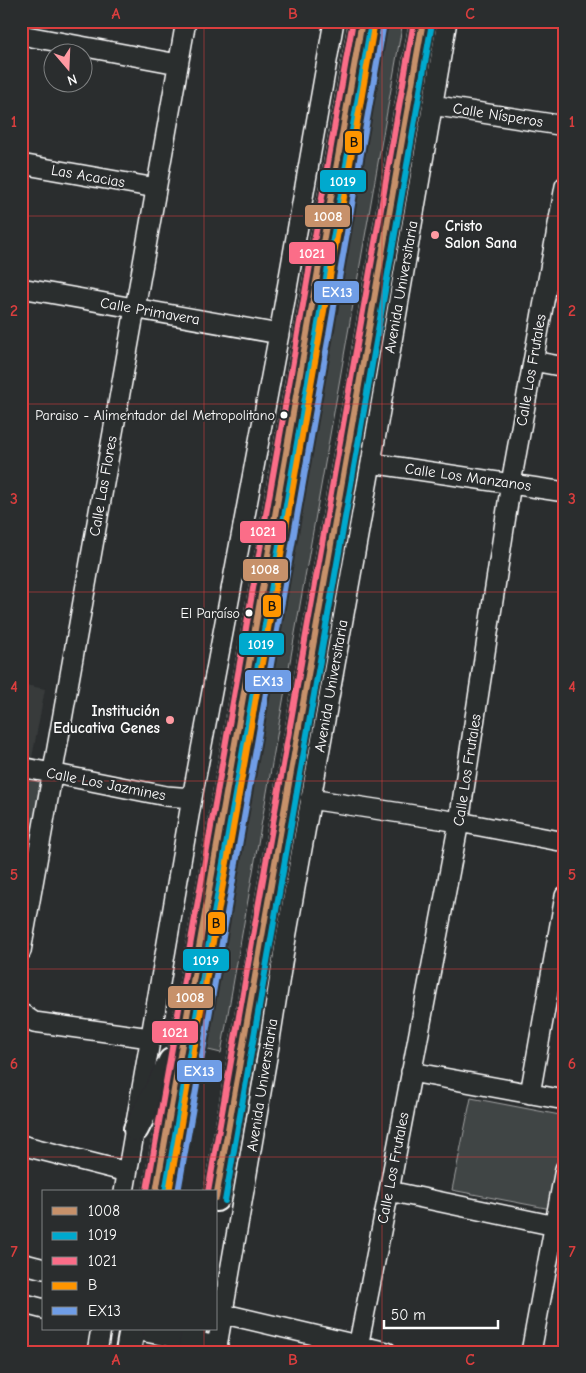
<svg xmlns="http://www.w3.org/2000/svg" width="586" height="1373" font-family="'Comic Neue',sans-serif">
<rect width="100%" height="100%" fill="#2a2d2e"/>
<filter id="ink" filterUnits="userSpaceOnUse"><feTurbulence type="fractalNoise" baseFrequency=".02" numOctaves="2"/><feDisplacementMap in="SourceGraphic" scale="10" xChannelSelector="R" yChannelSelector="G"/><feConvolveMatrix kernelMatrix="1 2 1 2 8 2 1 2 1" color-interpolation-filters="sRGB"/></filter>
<g filter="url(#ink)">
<path fill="#373a3b" d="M21 684 45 689 32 758 21 756Z"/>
<path fill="#414445" stroke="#a0a2a2" d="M380 21H403L221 1053 200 1048 252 759Z
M21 777 41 781 21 898Z
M268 928 282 944 271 1007 253 1018Z
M471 1098 565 1116V1137L551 1209 452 1190Z"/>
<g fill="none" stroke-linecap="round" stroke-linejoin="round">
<g stroke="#fff" stroke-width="22">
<path id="minor" d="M21 35 178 64
M432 105 565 126
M21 164 156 188
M21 288 279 334
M533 361 565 367
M371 463 565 492
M21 767 166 796 192 798
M310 799 459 822 565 842
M21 951 186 21
M21 1013 34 1022 150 1038
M411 1072 565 1100
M530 1094 565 896
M21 1145 127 1172
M389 1191 565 1228
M124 1192 192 798 279 334 334 21
M21 1263 44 1269
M21 1303 44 1309
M216 1312 387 1352
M130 1329 218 1346
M97 1352 101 1329
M216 1352 269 1046 286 938 371 463 447 21
M357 1352 389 1191 459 822 511 483 565 186
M531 1352 565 1169"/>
</g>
<g stroke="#fff" stroke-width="28">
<path id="major" d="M136 1129 171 1061
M156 1192 362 21
M216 1199 423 21
M128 1352 132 1329
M190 1352 194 1329"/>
</g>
<use href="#minor" stroke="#2a2d2e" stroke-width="19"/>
<use href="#major" stroke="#2a2d2e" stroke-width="24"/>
<g stroke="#2a2d2e" stroke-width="10">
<path id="bus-1" d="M156 1192 362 21
M216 1198 423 21"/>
</g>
<g stroke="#2a2d2e" stroke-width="10">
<path id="bus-2" d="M165 1192 371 23
M225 1201 432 23"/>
</g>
<g stroke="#2a2d2e" stroke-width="10">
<path id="bus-3" d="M147 1190 353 21
M208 1192 414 21"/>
</g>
<g stroke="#2a2d2e" stroke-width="10">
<path id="bus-4" d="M169 1192 375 21"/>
</g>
<g stroke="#2a2d2e" stroke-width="10">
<path id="bus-5" d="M178 1192 384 23"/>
</g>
<use href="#bus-1" stroke="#c7916a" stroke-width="6"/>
<use href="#bus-2" stroke="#00a9ce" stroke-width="6"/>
<use href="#bus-3" stroke="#fb6d88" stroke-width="6"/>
<use href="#bus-4" stroke="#ff9500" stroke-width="6"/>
<use href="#bus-5" stroke="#6f9de6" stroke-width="6"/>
</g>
</g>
<path fill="none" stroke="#da3e3e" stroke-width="1" stroke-opacity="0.55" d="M204 21V1192M382 21V1352M21 216H565M21 404H565M21 592H565M21 781H565M21 969H565M21 1157H565M204 1329V1352"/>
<g fill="#ff9aa2" stroke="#2a2d2e" stroke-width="2">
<circle cx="435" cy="235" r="5"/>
<circle cx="170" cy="720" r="5"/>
</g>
<g fill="#fff" stroke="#2a2d2e" stroke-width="2">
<circle cx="284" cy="415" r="4.5"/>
<circle cx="249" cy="613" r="4.5"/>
</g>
<g text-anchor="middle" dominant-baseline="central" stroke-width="4" stroke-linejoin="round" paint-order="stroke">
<g font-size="14" fill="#fff" stroke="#2a2d2e" text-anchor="end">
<text x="275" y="415">Paraiso - Alimentador del Metropolitano</text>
<text x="240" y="613">El Paraíso</text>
</g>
<g font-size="15" fill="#fff" stroke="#2a2d2e">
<text transform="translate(498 115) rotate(9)">Calle Nísperos</text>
<text transform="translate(88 176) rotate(10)">Las Acacias</text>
<text transform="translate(401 287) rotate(-80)">Avenida Universitaria</text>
<text transform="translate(150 311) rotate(10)">Calle Primavera</text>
<text transform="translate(531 370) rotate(-80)">Calle Los Frutales</text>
<text transform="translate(468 477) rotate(8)">Calle Los Manzanos</text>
<text transform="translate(103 486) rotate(-80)">Calle Las Flores</text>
<text transform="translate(331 686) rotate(-80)">Avenida Universitaria</text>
<text transform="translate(467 770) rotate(-81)">Calle Los Frutales</text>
<text transform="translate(106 784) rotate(11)">Calle Los Jazmines</text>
<text transform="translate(262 1085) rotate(-81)">Avenida Universitaria</text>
<text transform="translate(393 1168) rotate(-79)">Calle Los Frutales</text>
</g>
<g font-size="15" font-weight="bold" fill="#fff" stroke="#2a2d2e" text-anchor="start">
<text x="445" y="226">Cristo<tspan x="445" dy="17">Salon Sana</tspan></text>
<text x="160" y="711" text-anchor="end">Institución<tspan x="160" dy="17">Educativa Genes</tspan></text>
</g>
</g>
<g stroke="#2a2d2e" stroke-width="2">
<rect x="344" y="130" width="19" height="24" rx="5" fill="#ff9500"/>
<rect x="319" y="169" width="48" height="24" rx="5" fill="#00a9ce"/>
<rect x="304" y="204" width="47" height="24" rx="5" fill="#c7916a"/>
<rect x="288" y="241" width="48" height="24" rx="5" fill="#fb6d88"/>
<rect x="313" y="280" width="47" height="24" rx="5" fill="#6f9de6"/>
<rect x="239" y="520" width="48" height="24" rx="5" fill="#fb6d88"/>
<rect x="242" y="558" width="47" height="24" rx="5" fill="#c7916a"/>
<rect x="262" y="594" width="20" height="24" rx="5" fill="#ff9500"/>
<rect x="238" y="632" width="47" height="24" rx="5" fill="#00a9ce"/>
<rect x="244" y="669" width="48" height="24" rx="5" fill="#6f9de6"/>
<rect x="207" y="911" width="19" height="24" rx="5" fill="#ff9500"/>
<rect x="182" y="948" width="48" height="24" rx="5" fill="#00a9ce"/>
<rect x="167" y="985" width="47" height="24" rx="5" fill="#c7916a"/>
<rect x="151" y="1020" width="48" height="24" rx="5" fill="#fb6d88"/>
<rect x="176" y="1059" width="47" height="24" rx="5" fill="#6f9de6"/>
</g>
<g font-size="14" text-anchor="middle" font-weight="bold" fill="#fff">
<text x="343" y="186">1019</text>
<text x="328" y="221">1008</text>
<text x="312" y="258">1021</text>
<text x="337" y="297">EX13</text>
<text x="263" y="536">1021</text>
<text x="265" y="574">1008</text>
<text x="261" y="649">1019</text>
<text x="268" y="686">EX13</text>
<text x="206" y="965">1019</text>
<text x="190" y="1002">1008</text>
<text x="175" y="1037">1021</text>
<text x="199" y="1076">EX13</text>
</g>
<g font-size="14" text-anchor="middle" font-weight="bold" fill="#111">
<text x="354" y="147">B</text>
<text x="272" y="611">B</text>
<text x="216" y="928">B</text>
</g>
<rect width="586" height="1373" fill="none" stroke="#2a2d2e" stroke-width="55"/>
<rect x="42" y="1190" width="175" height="140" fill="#2a2d2e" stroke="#7f8182"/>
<rect x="52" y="1207" width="25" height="8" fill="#c7916a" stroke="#7f8182"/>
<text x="88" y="1216" font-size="15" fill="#ffffff">1008</text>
<rect x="52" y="1232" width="25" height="8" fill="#00a9ce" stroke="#7f8182"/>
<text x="88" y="1240" font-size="15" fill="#ffffff">1019</text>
<rect x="52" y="1257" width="25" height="8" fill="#fb6d88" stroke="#7f8182"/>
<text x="88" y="1266" font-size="15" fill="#ffffff">1021</text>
<rect x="52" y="1282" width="25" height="8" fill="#ff9500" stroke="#7f8182"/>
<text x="88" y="1290" font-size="15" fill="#ffffff">B</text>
<rect x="52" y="1307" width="25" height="8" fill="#6f9de6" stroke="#7f8182"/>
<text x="88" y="1316" font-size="15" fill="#ffffff">EX13</text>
<g transform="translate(68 68) rotate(161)"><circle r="24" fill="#2a2d2e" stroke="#7f8182"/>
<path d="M0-4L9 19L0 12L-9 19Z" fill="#ff9aa2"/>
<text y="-8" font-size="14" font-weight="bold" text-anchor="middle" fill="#ffffff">N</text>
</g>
<path d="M384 1320v8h114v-8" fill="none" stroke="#ffffff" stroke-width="2.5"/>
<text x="391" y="1320" font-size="15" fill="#ffffff" stroke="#2a2d2e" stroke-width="4" paint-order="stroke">50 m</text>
<rect x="28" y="28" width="530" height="1318" fill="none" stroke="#da3e3e" stroke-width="2"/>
<g font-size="16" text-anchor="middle" font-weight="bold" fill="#da3e3e">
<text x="116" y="19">A</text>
<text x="293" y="19">B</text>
<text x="470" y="19">C</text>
<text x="14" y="127">1</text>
<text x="572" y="127">1</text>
<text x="14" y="316">2</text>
<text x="572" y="316">2</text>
<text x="14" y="504">3</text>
<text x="572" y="504">3</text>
<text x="14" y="692">4</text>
<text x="572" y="692">4</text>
<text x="14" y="880">5</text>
<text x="572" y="880">5</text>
<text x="14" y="1069">6</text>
<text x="572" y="1069">6</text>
<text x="14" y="1257">7</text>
<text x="572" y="1257">7</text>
<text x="116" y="1365">A</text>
<text x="293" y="1365">B</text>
<text x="470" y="1365">C</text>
</g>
</svg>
